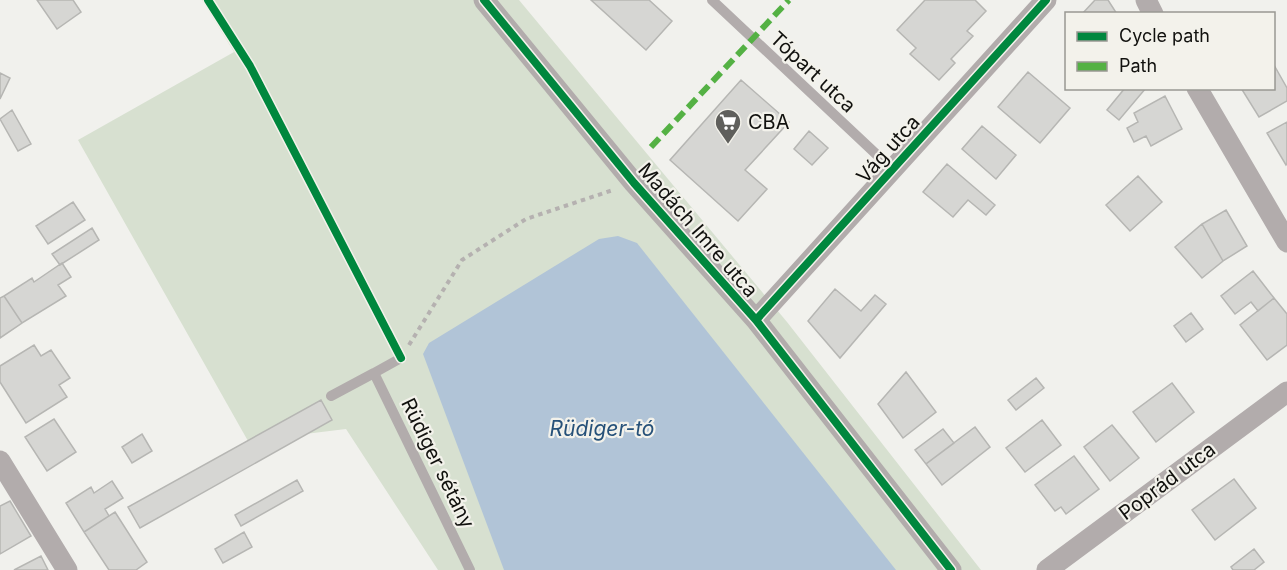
<svg xmlns="http://www.w3.org/2000/svg" width="1287" height="570" font-family="Inter,sans-serif">
<rect width="100%" height="100%" fill="#f1f1ed"/>
<path fill="#d7e0d0" d="M202 0H519L787 322 981 570H438L346 429 248 441 78 140 234 52Z"/>
<path fill="#b1c4d7" d="M618 236 637 243 896 570H504L423 354 429 343 599 239Z"/>
<path fill="#d6d6d3" stroke="#b6b6b3" stroke-width="1.5" d="M37 0H73L81 12 57 29Z
M591 0H649L672 21 646 50Z
M925 0H975L986 11 967 31 973 36 951 59 955 63 939 80 910 54 916 48 897 30Z
M1095 0H1108L1117 14H1082Z
M1274 65 1287 88V101L1259 117 1241 88H1274Z
M1028 72 1070 108 1040 143 998 107Z
M0 73 10 78 0 99Z
M741 80 789 122 745 170 767 189 738 221 670 160Z
M1125 88H1146L1119 120 1107 110Z
M1165 96 1182 129 1151 146 1146 136 1134 142 1127 128 1138 122 1134 113Z
M12 110 31 144 18 151 0 119Z
M1287 122V164L1286 165 1267 133Z
M982 126 1016 155 996 179 962 149Z
M809 131 828 148 812 165 794 149Z
M947 164 995 205 986 215 968 200 953 217 923 192Z
M1138 176 1162 202 1130 231 1106 205Z
M73 202 85 220 48 244 36 226Z
M1226 210 1247 246 1223 261 1202 224Z
M1202 224 1223 261 1202 278 1175 247Z
M92 228 99 240 60 265 52 254Z
M62 263 71 277 58 285 66 296 22 323 4 296 32 278 34 282Z
M1253 271 1274 298 1258 311 1251 302 1235 314 1221 296Z
M835 289 861 311 875 295 886 304 840 358 808 321Z
M4 296 22 323 0 338V298Z
M1274 298 1287 314V345L1267 360 1240 325Z
M1191 313 1203 329 1186 342 1174 326Z
M34 345 41 356 51 350 70 378 59 385 67 397 26 423 0 382V366Z
M906 372 936 412 903 438 878 404Z
M1036 378 1044 388 1016 410 1008 400Z
M1172 383 1194 412 1156 442 1133 412Z
M321 400 332 420 140 528 128 507Z
M54 419 76 452 47 471 25 437Z
M1042 420 1061 445 1025 472 1006 448Z
M1112 425 1139 458 1110 481 1084 447Z
M975 427 990 447 942 485 926 464Z
M943 429 954 443 926 464 915 450Z
M142 434 152 451 132 463 122 447Z
M1074 456 1099 489 1066 514 1061 507 1055 511 1035 485Z
M1234 479 1256 508 1215 540 1192 510Z
M297 480 303 491 241 526 235 515Z
M112 481 123 498 105 509 109 516 84 532 66 503 91 487 94 493Z
M10 501 31 536 0 554V506Z
M115 512 147 562 136 570H109L84 532Z
M244 532 252 547 223 563 215 549Z
M1254 549 1264 562 1254 570H1233L1231 567Z
M41 556 48 570H14Z"/>
<g fill="none" stroke-linecap="round" stroke-linejoin="round">
<path stroke="#b5b1b0" stroke-width="4" stroke-dasharray="4.5 4.5" stroke-linecap="butt" d="M409 345 462 260 526 219 613 190"/>
<path stroke="#b2acac" stroke-width="10" d="M712 0 892 169
M401 358 374 373 470 570
M331 396 374 373"/>
<path stroke="#b2acac" stroke-width="21" d="M484 0 634 183 756 320 951 570
M1146 0 1153 14
M1197 88 1287 242
M756 320 1046 0
M0 461 67 570
M1047 570 1287 392"/>
<path stroke="#54b144" stroke-width="6" stroke-dasharray="12 6" stroke-linecap="butt" d="M651 147 789 0"/>
<g stroke="#f3f2eb" stroke-width="11">
<path id="cycleway" d="M208 0 250 66 401 358
M484 0 634 183 756 320 951 570
M756 320 1046 0"/>
</g>
<use href="#cycleway" stroke="#00873e" stroke-width="8"/>
</g>
<defs>
<g id="supermarket-pin" transform="scale(1.35)"><path d="M0 17L-7.5 6A9.5 9.5 0 1 1 7.5 6Z" fill="#5f5f5c" stroke="#f3f2eb"/><path d="M-6-5.5h2.5l.6 2H6L4.5 2H-2.5L-4.4-4H-6ZM-1.5 3.2a1.3 1.3 0 1 0 .1 0ZM3 3.2a1.3 1.3 0 1 0 .1 0Z" fill="#fff"/></g>
</defs>
<g fill-rule="evenodd">
<use href="#supermarket-pin" x="728" y="122"/>
</g>
<g text-anchor="middle" dominant-baseline="central" stroke-width="4.5" stroke-linejoin="round" paint-order="stroke">
<g font-size="20" fill="#11110e" stroke="#f3f2eb">
<text transform="translate(813 72) rotate(43)">Tópart utca</text>
<text transform="translate(888 149) rotate(-48)">Vág utca</text>
<text transform="translate(698 230) rotate(49)">Madách Imre utca</text>
<text transform="translate(438 463) rotate(64)">Rüdiger sétány</text>
<text transform="translate(1167 481) rotate(-37)">Poprád utca</text>
</g>
<g font-size="20" fill="#11110e" stroke="#f3f2eb" text-anchor="start">
<text x="748" y="122">CBA</text>
</g>
<g font-size="21" font-style="italic" fill="#265179" stroke="#f3f2eb">
<text x="602" y="428">Rüdiger-tó</text>
</g>
</g>
<rect x="1065" y="12" width="210" height="78" fill="#f3f2eb" stroke="#999893" stroke-width="1.5"/>
<rect x="1077" y="32" width="30" height="9" fill="#00873e" stroke="#999893" stroke-width="1.5"/>
<text x="1119" y="42" font-size="18" fill="#11110e">Cycle path</text>
<rect x="1077" y="62" width="30" height="9" fill="#54b144" stroke="#999893" stroke-width="1.5"/>
<text x="1119" y="72" font-size="18" fill="#11110e">Path</text>
</svg>
